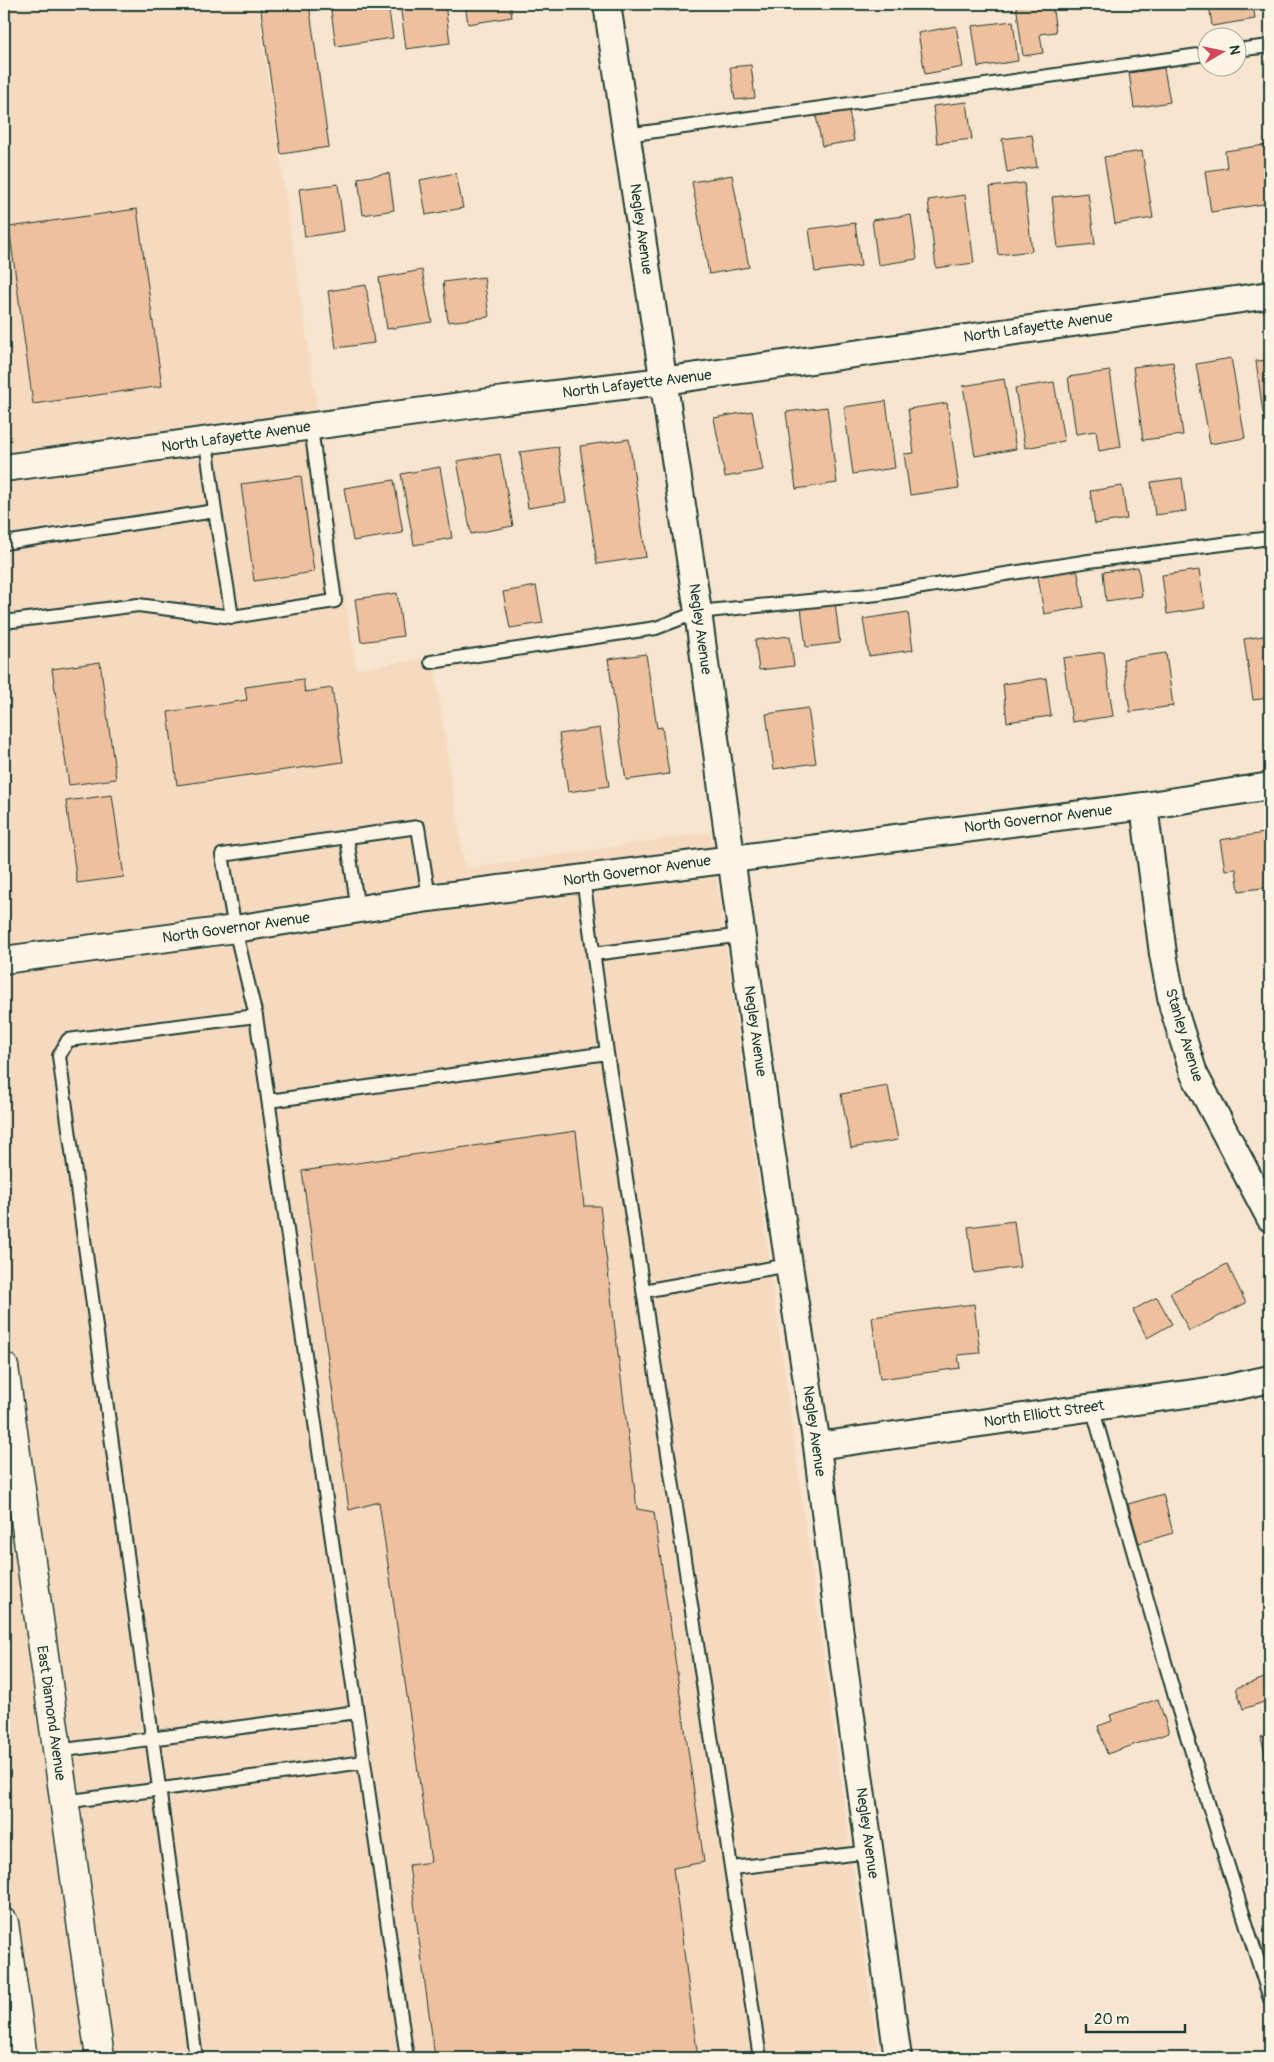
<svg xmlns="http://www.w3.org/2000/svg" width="1274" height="2062" font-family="Pangolin,sans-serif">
<rect width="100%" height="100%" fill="#f8e5cf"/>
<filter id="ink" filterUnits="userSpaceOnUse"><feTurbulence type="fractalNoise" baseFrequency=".02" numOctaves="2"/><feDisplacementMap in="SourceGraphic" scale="10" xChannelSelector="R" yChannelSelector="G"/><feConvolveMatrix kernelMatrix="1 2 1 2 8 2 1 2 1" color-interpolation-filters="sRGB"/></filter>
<g filter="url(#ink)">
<path fill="#f5dac0" d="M4 4H257L356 669 433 657 465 869 710 832 879 2058H4Z"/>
<path fill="#eec09d" stroke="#1f3d34" d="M260 4H309L329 147 281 154Z
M330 4H388L393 38 336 46Z
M400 4H445L450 43 406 49Z
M465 4H510L512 17 468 24Z
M664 4H701L702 7 665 11Z
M718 4H740L718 7Z
M1016 4H1052L1056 32 1040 34 1043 53 1023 56Z
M1209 4H1253L1255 19 1212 26Z
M1266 4H1270V14H1267Z
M1013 21 1018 61 978 67 972 26Z
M956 26 963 67 925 74 918 33Z
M751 65 755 98 735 100 730 67Z
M1164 68 1170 102 1134 108 1129 73Z
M967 102 972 139 937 143 933 106Z
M849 110 854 141 822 146 816 116Z
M1032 135 1037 167 1007 172 1002 139Z
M1265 145 1270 181V203L1211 212 1205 171 1227 168 1225 151Z
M1142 151 1153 218 1115 224 1104 157Z
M389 173 394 210 363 215 358 178Z
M456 173 463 208 426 215 420 180Z
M732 175 749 267 709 274 692 182Z
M1024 183 1032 251 998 255 990 187Z
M338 184 344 231 305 237 299 189Z
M1088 193 1095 244 1058 248 1052 197Z
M965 195 974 263 936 268 928 200Z
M137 209 162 386 33 404 9 227Z
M911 215 917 259 878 265 872 220Z
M855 223 861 266 815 272 809 229Z
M422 270 432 322 387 329 379 278Z
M484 277 489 317 448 322 443 282Z
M366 285 374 343 336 348 328 291Z
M1231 358 1245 438 1210 444 1196 364Z
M1270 360V412L1263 413 1256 361Z
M1173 362 1183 435 1143 440 1133 367Z
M1110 371 1121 447 1099 451 1096 431 1076 434 1068 377Z
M1004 379 1016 449 975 456 963 386Z
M1054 382 1064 441 1025 448 1015 388Z
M886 401 895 468 853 474 844 407Z
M947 403 959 488 910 495 904 454 914 453 908 409Z
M827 407 837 483 796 489 786 412Z
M752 411 763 470 725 477 714 418Z
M629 439 646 557 597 564 580 446Z
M558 447 566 502 528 508 520 452Z
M500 454 513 526 471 534 457 461Z
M1267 461H1270V486Z
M440 467 452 538 414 545 401 474Z
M301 476 314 572 254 581 241 484Z
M1182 478 1186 511 1155 515 1151 482Z
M394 480 403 533 353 541 344 488Z
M1122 486 1127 519 1095 524 1090 491Z
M1138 567 1142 596 1106 601 1103 572Z
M1077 569 1084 607 1044 614 1038 576Z
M1199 570 1205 608 1167 614 1162 575Z
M536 586 543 623 510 628 503 592Z
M397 593 403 636 361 642 355 599Z
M835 603 840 643 806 647 801 608Z
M908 612 913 650 869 656 863 619Z
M1270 635V698L1253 700 1244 639Z
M790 636 794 666 759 670 755 640Z
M1104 652 1113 716 1072 722 1063 658Z
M1166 653 1173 706 1130 712 1123 659Z
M646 654 657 728 662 727 669 774 626 780 608 659Z
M100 662 116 779 69 785 52 669Z
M1046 678 1051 716 1007 722 1003 684Z
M303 679 305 692 332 688 343 762 177 785 168 712 247 700 245 687Z
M808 708 816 763 774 769 766 714Z
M600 728 609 786 568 792 559 734Z
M112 795 124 877 77 883 66 801Z
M1270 832V887L1239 891 1236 869 1225 870 1220 840Z
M1270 1008V1028L1264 1010Z
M888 1086 898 1140 851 1148 841 1094Z
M576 1131 584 1206H600L637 1509 654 1512 704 1862 673 1868 698 2058H435L409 1865 431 1862 379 1502 349 1510 302 1171Z
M1014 1221 1020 1267 974 1273 968 1227Z
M1227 1264 1246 1303 1189 1331 1170 1293Z
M1157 1297 1172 1324 1147 1338 1133 1310Z
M974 1304 980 1353 958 1355 960 1368 880 1379 872 1317Z
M1163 1494 1173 1533 1139 1543 1128 1504Z
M1270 1676V1700L1243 1709 1236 1688Z
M1158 1699 1169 1733 1107 1754 1098 1726 1112 1721 1110 1715Z
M1270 1734V1763H1267L1261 1737Z"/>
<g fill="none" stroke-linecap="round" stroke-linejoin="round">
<g stroke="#1f3d34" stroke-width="16">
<path id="lane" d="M1236 50 1270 46
M627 135 1206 54
M215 511 232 617
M4 543 215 511 206 441
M4 622 138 605 232 617 335 601 311 428
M431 662 656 628 698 612 878 594 1089 561 1270 538
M347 838 358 910
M583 878 607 1053 760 2058
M593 954 743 935
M269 1101 607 1053
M643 1291 789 1265
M1092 1407 1179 1711 1270 1999
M57 1751 357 1712
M64 1802 364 1762
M732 1868 870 1852
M196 2058 59 1056 68 1040 256 1016
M407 2058 256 1016 235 929 222 855 418 827 429 898"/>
</g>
<g stroke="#1f3d34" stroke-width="30">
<path id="street" d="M607 4 698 612 767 1123 817 1446 842 1651 898 2058
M4 468 497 401 663 381 1270 295
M1144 806 1163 954 1173 1007 1194 1074 1270 1218
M4 960 235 929 429 898 1144 806 1270 786
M817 1446 1229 1388 1270 1379"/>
</g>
<g stroke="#1f3d34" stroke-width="31">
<path id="primary" d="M4 1367 100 2058
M4 1923 23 2058"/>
</g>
<use href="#lane" stroke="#fcf5e5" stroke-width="12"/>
<use href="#street" stroke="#fcf5e5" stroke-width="26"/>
<use href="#primary" stroke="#fcf5e5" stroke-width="28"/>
</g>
</g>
<g text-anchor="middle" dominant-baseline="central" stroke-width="4.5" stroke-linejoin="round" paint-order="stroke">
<g font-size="15" fill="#1f3d34" stroke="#fcf5e5">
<text transform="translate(641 229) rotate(82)">Negley Avenue</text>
<text transform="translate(1038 327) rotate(-8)">North Lafayette Avenue</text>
<text transform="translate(637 384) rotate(-7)">North Lafayette Avenue</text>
<text transform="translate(236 437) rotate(-8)">North Lafayette Avenue</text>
<text transform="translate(700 629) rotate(82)">Negley Avenue</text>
<text transform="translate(1038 819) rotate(-7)">North Governor Avenue</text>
<text transform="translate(637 871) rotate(-8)">North Governor Avenue</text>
<text transform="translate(236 928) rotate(-8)">North Governor Avenue</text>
<text transform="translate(755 1031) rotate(82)">Negley Avenue</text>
<text transform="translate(1184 1035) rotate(73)">Stanley Avenue</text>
<text transform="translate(1044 1414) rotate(-8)">North Elliott Street</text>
<text transform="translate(814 1431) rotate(82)">Negley Avenue</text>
<text transform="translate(51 1713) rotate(82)">East Diamond Avenue</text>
<text transform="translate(867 1833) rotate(82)">Negley Avenue</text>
</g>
</g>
<rect width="1274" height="2062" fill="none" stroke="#fcf5e5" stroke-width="20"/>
<rect x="10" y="10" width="1254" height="2042" fill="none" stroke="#1f3d34" stroke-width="2" filter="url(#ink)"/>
<g transform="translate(1222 52) rotate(81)"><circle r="24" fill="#fcf5e5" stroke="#a4ab9e"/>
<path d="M0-4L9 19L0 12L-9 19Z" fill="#d1495b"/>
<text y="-8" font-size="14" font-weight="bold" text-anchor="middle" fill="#1f3d34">N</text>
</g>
<path d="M1086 2024v8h99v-8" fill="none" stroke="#1f3d34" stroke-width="2.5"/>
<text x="1094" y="2024" font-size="15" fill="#1f3d34" stroke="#fcf5e5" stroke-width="4" paint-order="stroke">20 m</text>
</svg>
